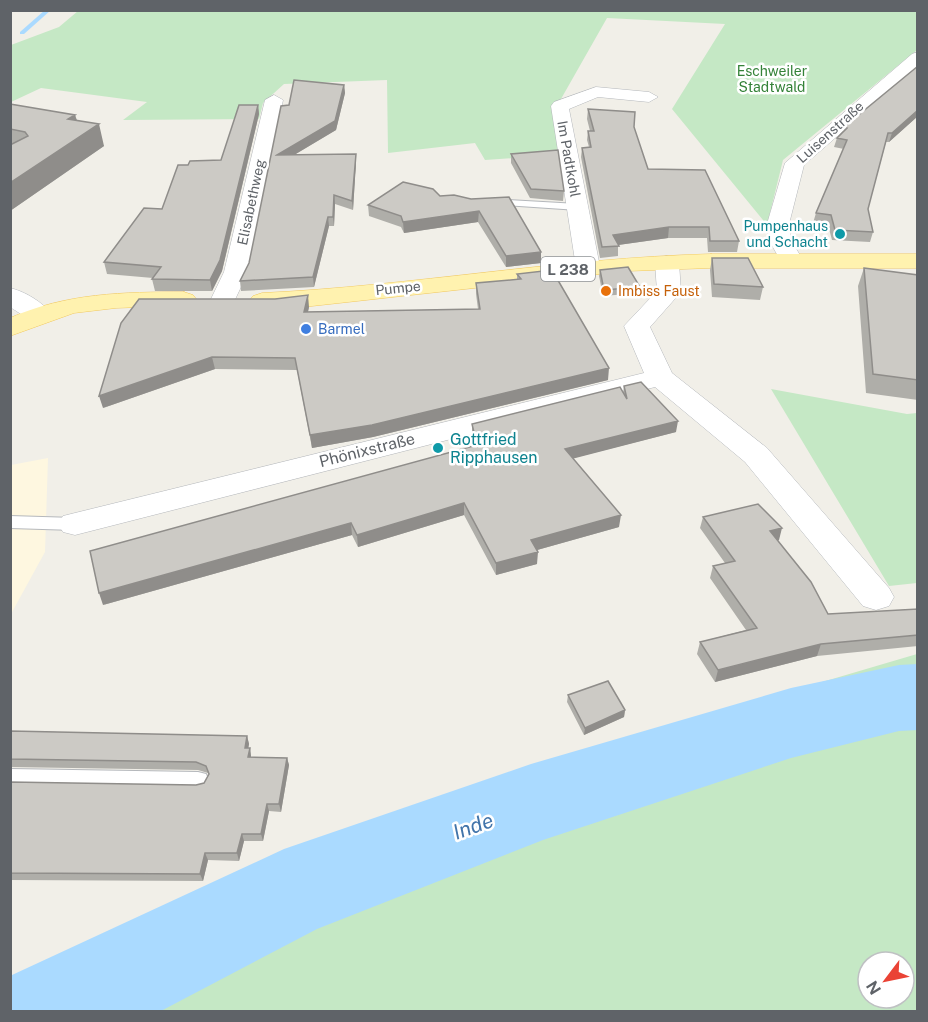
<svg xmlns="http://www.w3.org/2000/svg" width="928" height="1022" font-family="'Public Sans',sans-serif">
<rect width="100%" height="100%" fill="#f1efe8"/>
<path fill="#fef7e0" d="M48 458 45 552 11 614V465Z"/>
<path fill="#c5e8c5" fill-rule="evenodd" d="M78 11H917V50L783 160 767 225 672 109 725 24 607 18 557 106 560 155 485 160 475 143 388 153 387 80 284 84 263 103 259 119 123 120 147 102 41 88 11 102V45L59 27Z
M771 389 907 414 917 413V583L889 586Z
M917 654V1011H11V1004L274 867 517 772ZM868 962H904V998H868Z"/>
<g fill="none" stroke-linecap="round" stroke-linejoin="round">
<path fill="#aadaff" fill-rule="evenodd" d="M45 10H51L24 34H20V32Z"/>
<path fill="#aadaff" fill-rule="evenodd" d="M918 664V730L899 731 791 758 543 840 317 929 159 1012H10L12 975 284 849 531 764 791 688 899 665Z"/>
<g stroke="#b5b8bc" stroke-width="2">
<path id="lane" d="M492 199 578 204 583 207 578 210 488 204 487 202Z
M10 516 75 518 83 524 75 530 10 528Z
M10 769 198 772 206 774 209 781 206 788 198 790 10 787Z"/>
</g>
<g stroke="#b5b8bc" stroke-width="1">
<path id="street" d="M918 52V66L804 165 789 224 791 240 804 262 800 267H784L769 240 767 224 785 163 912 54Z
M596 87 649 92 658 97 649 102 598 97 569 109 600 267 596 272 588 274 580 272 576 267 551 106 554 102Z
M274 95 283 100 248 272 232 306 223 309 214 306 210 301 224 272 265 100Z
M667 256 675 258 679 263 681 292 650 327 672 373 767 448 889 588 894 597 889 606 876 610 863 606 745 462 655 387 75 535 63 532 58 524 63 516 75 513 644 373 624 326 657 291 655 263 659 258Z"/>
</g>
<g stroke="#b6babf" stroke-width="1">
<path id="secondary" d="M10 288C24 291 43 302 51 314L47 319C31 323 23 315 10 307Z"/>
</g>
<g stroke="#f2c960" stroke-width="1">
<path id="primary" d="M711 254H918V268H711L628 271 303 307 262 309 253 306 249 301 253 296 262 293C412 286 560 258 711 254Z
M184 292 193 295 197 300 193 305 116 308 74 313 10 336V318C66 293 124 292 184 292Z"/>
</g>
<use href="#lane" fill="#fff" fill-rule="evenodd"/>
<use href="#street" fill="#fff" fill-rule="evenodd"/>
<use href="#secondary" fill="#fff" fill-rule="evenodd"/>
<use href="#primary" fill="#fff2af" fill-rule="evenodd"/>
</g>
<path fill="#afaea9" d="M918 66V116L889 142H886L868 209 873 232 870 242 832 240 828 225 813 223 816 213 844 149 834 147 837 138 843 131 844 127Z
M344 85 345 93 336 130 294 155 356 154V162L353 210 335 204 334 226H329L314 287 241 291 240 281 249 263 289 105Z
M10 104 75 115 77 120 104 146 10 211Z
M258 105 259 114 222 271 212 291H155L152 279 153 278 107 274 104 262 162 209 188 165 221 160Z
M588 109 634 127 648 169 739 241 737 252H708L707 238H668L618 245V256L600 258 581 157 582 148 589 147 587 140 588 131H590L587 119Z
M511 154 564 191 563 201 530 198 511 163Z
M454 195 541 252V263L506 267 478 222 404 233 401 227 369 216 368 205 440 196Z
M712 258 763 287 760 300 712 297 710 270Z
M864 268 918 275V400L866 393 858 286Z
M600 270 640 287 639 293 603 296 599 276Z
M517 274 608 380 373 437 312 448 297 370 215 369 103 408 309 307 308 312 478 309 476 294V283L517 280Z
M624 386 676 432 573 458 619 527 537 550V564L496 575 464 515 358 547 352 535 103 605 474 446 472 436V424L623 393Z
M703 517 779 540H778L828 614 918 609V646L817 656 715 682 697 654 700 642 746 630 710 578 713 566 725 563 700 528Z
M568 695 625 710 624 717 584 735 567 702Z
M10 731 247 736 249 744 248 748H250L251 757 287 758 289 765 281 812 269 811 263 841H244L239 861 208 860 203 881 10 880V782L196 785 204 783 209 775 208 773 198 770 10 767Z"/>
<path fill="#8f8d8a" d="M344 85 345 93 336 130 279 164 277 155Z
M258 105 259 114 222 271 212 291 210 280Z
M918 110V116L889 142 892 133Z
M75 115 81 136 68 119Z
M99 124 104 146 10 211V183Z
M356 154V162L353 210 352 201Z
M334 195 335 204 334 226 333 217Z
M479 211 478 222 404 233 403 222Z
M328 217 329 226 314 287 313 277Z
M669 227 668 238 611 246 613 235Z
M541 252V263L506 267V256Z
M308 295 309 307 305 324 304 312Z
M212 357 215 369 103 408 99 396Z
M609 368 608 380 373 437 312 448 310 435Z
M678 421 676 432 564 461 565 449Z
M464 503V515L358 547 357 535Z
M621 515 619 527 530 552 531 540Z
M351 523 352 535 103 605 99 593Z
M782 528 779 540 767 543 770 531Z
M538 552 537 564 496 575V563Z
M821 644 817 656 715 682 718 670Z
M625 710 624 717 584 735 585 728Z
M247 736 249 744 247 756 245 748Z
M250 748 251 756 250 765 248 757Z
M287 758 289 765 281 812 279 804Z
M267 804 269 811 263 841 261 834Z
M242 834 244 841 239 861 237 853Z
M205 853 208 860 203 881 200 874Z"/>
<path fill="#cccac5" stroke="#8f8d8a" stroke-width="1.5" d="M918 66V110L892 133H888L868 209 873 232 835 230 831 215 816 213 847 140 837 138 847 128 844 127Z
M294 80 344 85 335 121 277 155 356 154 352 201 334 195 333 217H328L313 277 240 281 249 263 281 106 289 105Z
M10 104 75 115 68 119 99 124 10 183V145L28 136 25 132 10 129Z
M239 105H258L220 260 210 280 152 279 161 267 104 262 144 208 162 209 178 165H188L190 161 221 160Z
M588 109 635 112 634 127 648 169 705 170 739 241H710L709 227H669L613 235 619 246 602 247 582 148 591 147 588 131H594Z
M558 150 564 191 531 189 511 154Z
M403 182 433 189 440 196 454 195 471 199 509 197 541 252 506 256 479 211 403 222 401 216 368 205Z
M712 258H748L763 287 714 284Z
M628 267 640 287 604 290 600 270Z
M864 268 918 275V380L873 374Z
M552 270 609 368 372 425 310 435 295 358 212 357 99 396 121 323 139 299H275L308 295 304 312 480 309 476 283 521 279 517 274Z
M641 382 678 421 565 449 621 515 531 540 538 552 496 563 464 503 357 535 351 523 99 593 90 551 477 445 472 424 620 387 627 399 624 386Z
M758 504 782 528 770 531 811 582 828 614 918 609V635L821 644 718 670 700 642 757 628 713 566 735 561 703 517Z
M608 681 625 710 585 728 568 695Z
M10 731 247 736 245 748H250L248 757 287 758 279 804H267L261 834H242L237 853H205L200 874 10 873V782L196 785 204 783 209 774 206 766 196 762 10 759Z"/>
<g fill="#0f9aa8" stroke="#fff" stroke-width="2">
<circle cx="840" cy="234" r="6"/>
<circle cx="438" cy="448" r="6"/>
</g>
<circle fill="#e8710a" stroke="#fff" stroke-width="2" cx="606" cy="291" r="6"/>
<circle fill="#3f7fe0" stroke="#fff" stroke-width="2" cx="306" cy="329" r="6"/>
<g text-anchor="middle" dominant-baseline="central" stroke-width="5" stroke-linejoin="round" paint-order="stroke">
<g font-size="14" fill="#348238" stroke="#fff">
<text x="772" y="71">Eschweiler<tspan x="772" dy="16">Stadtwald</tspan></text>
</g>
<g font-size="14" fill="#5f6368" stroke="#fff">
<text transform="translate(830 132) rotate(-42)">Luisenstraße</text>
<text transform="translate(569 159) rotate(80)">Im Padtkohl</text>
<text transform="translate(251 202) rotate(-78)">Elisabethweg</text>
<text transform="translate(398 288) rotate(-6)">Pumpe</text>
</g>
<g font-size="14" fill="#0d838f" stroke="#fff" text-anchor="end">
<text x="828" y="226">Pumpenhaus<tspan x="828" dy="16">und Schacht</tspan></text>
</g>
<g font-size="14" fill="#c56008" stroke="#fff" text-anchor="start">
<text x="618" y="291">Imbiss Faust</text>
</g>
<g font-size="14" fill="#366cbe" stroke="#fff" text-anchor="start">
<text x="318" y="329">Barmel</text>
</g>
<rect fill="#fff" stroke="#8f9295" stroke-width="1.5" x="541" y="257" width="54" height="24" rx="4.5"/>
<g font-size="15" font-weight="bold" fill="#5f6368">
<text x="568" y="269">L 238</text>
</g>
<g font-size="16" fill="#0d838f" stroke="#fff" text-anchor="start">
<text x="450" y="439">Gottfried<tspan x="450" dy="18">Ripphausen</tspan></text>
</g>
<g font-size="16" fill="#5f6368" stroke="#fff">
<text transform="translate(367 450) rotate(-14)">Phönixstraße</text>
</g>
<g font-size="21" font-style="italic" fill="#4174aa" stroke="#fff">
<text transform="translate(473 826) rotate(-20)">Inde</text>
</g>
</g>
<rect width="928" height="1022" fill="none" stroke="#5f6368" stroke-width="24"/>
<g transform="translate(886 980) rotate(238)"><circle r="28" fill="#ffffff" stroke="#bfc1c3" stroke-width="1.5"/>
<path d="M0-4.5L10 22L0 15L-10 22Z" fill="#ea4335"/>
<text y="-9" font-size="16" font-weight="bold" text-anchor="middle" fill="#5f6368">N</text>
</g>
</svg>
